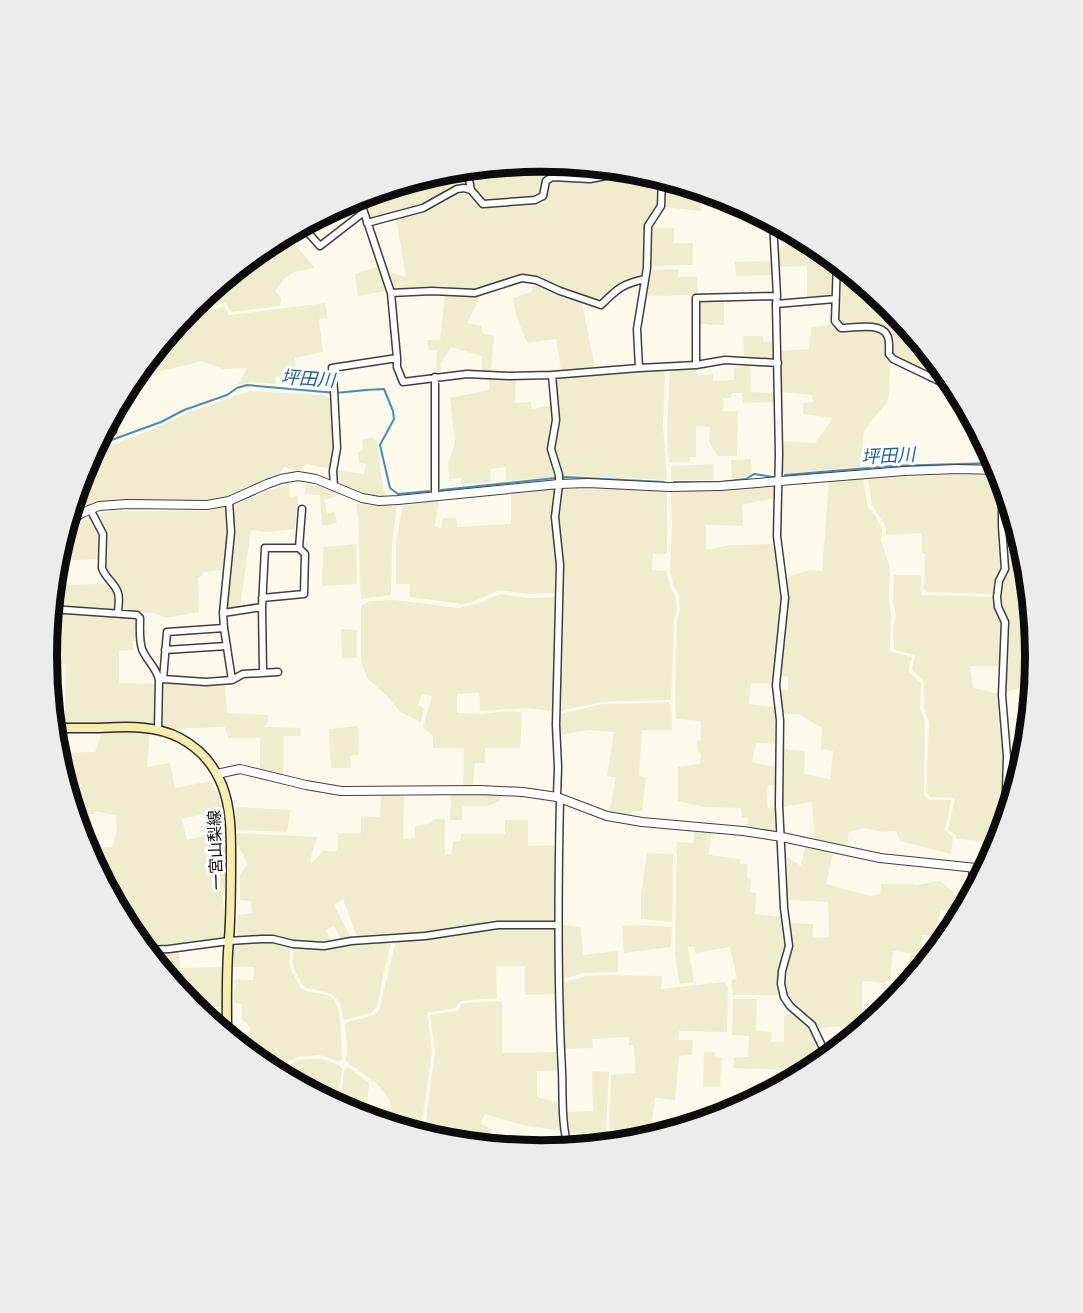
<svg xmlns="http://www.w3.org/2000/svg" width="1083" height="1313" font-family="Georgia,'Noto Sans JP',serif">
<rect width="100%" height="100%" fill="#fdfaec"/>
<path fill="#f0edcf" d="M542 162 618 169 603 174 590 176 558 173 552 174 544 178 540 194 535 198 490 202 484 200 476 193 471 174 476 169V168Z
M463 169 468 182 465 186 422 206 369 220 362 196 445 171Z
M623 172 626 176 646 174V186H660L657 205 645 225 643 276 626 280 615 287 606 297 594 300 539 280 524 276 475 290H407L394 289 388 271 406 277 396 218 423 212 460 190H466L482 208 544 203 549 183 552 179 559 178 589 182 606 179Z
M665 179 701 190V211L664 207Z
M300 227 301 228 290 238 315 268 294 272 284 279 275 291 281 298 280 306 231 312 225 302 216 306 212 300 233 288 243 277 257 256 270 243Z
M650 228H674V243H693V265L650 266Z
M810 241 817 245 834 260V295L830 298 807 299V266L778 267V247H809Z
M773 261V275L736 276 735 262Z
M839 263 892 307 955 385 894 355 891 352 890 332 878 326H843L837 321Z
M379 266 386 291 358 296 355 274Z
M678 269V277H697L698 295 647 296 649 270Z
M534 282 582 302 595 368 561 370 556 339 527 343 516 315 513 298 531 292Z
M445 295 480 297 467 323 482 326 481 333 494 336 491 372 482 371V356L451 347 441 364V372H436L437 350H429L427 340H440Z
M701 299H724V325H709V324H699L698 304Z
M208 301 214 310 224 306 229 315 325 303 328 318 319 319 323 352 295 358 296 373 275 377 276 384 252 382 238 385 247 368 223 369 202 361 133 378 187 311Z
M834 325 840 330 878 329 886 335 890 359 889 396 887 403 870 422 864 432 860 467 781 474 782 441 815 443 833 418 803 414V403L813 402 812 395 782 392 780 351 809 349 811 327Z
M743 336H763L764 342 775 341 776 361 744 359Z
M750 366 751 392 775 393V402L743 403 742 393H732L731 398H723V411H738L737 456H718L709 442 710 427 696 426V457H690V462H669L667 430 670 368H696L697 376 713 374V381L734 380V368Z
M665 369 663 424 667 480 562 475 555 448V433L558 420 556 376Z
M489 378 516 379 515 403 531 402 532 409 553 405V421L550 434 549 449 555 471V477L506 481V467L491 469 490 482 461 485V478L449 479 448 464 455 443 450 398 489 390Z
M250 391 323 395 332 399 335 449 331 469 306 464 300 471 284 467 280 473 231 495 203 500 100 502 86 505 70 515 84 467 91 454 110 445 151 430 189 412Z
M373 437 377 442 383 488 386 494 383 497 367 495 339 485 335 477 336 470 364 474 366 464 359 463 358 452 363 450 362 440Z
M751 459 752 473 746 477 732 479 731 460Z
M714 464 713 480H671V466Z
M937 475H1000L1001 570 996 582 994 594 927 592 924 590 925 554 922 553V533L886 535V527L872 505 868 479Z
M863 479 868 507 875 515 882 529 881 540 890 568 889 599 891 615 890 651 912 657 909 668V672L921 683 920 709 925 721 924 795 929 800H951L945 830 953 837 951 854 900 841 896 831 883 832 865 828 849 832 846 848 815 841 812 802 782 807 781 749 805 751 804 774 830 779 833 751 821 749 822 728 798 714H783L780 690H788V677L780 676 787 603 785 578 809 570 822 571 829 482Z
M289 483 290 497 298 496 295 529 268 532 251 530 240 607 225 610 232 505Z
M306 484 321 487 342 494 325 500 327 513 335 512 337 523 322 526 320 495 304 494Z
M775 486 774 498 742 505 743 526 706 525V550L731 545 773 544 779 567 782 599 780 629 773 684 751 683 749 704 776 707 775 744 756 743 752 762 775 767 776 785H768L767 797 768 808 777 807V832L747 827 748 818 742 817 741 808 703 807 678 801V767L700 764 701 753 698 752 697 741 701 740V721L676 719 675 699 677 622 680 610 679 595 674 587 670 571 672 531 671 491Z
M555 488 552 521 558 570 555 593 529 594 499 590 474 601 462 604 410 597V584H396V545L402 508 405 505 439 501 435 526 441 529 443 518H456L457 527 511 524V493Z
M602 488 641 491H667V554H653L652 570 666 571 670 586 675 596 677 609 674 619 671 700 603 702 559 711 561 599 563 569 557 518 562 489Z
M356 503 375 506H397L392 545 391 595 361 599 358 518Z
M227 507 228 528 224 570 203 572V576L198 577 199 612 166 618 154 613 121 611 120 592 105 569 106 534 96 514 111 511H208Z
M91 516 101 533 100 559 56 561 64 534Z
M1005 524 1017 526 1027 560 1036 657 1034 684 1005 692 1007 622 1000 604 1001 583 1007 571Z
M356 544 357 584 322 586 323 547Z
M894 575H921V595L994 597V606L1002 621 1001 666H970L973 688 999 694 1005 762 1003 778 1002 834 999 846 987 867H981L982 841 956 839V835L948 830 955 798 930 797 926 792 929 723 924 707V681L913 671 912 668 915 655 894 650 893 627 896 616 893 601Z
M109 584 117 595 116 611 52 606 54 585Z
M500 594 528 598 556 597 553 711 525 708 480 711 479 693 457 694V713L482 714 508 711 522 712 520 748H485V763H475L473 787 463 786 464 748H433V736L423 727 432 696 422 694 418 705 424 708 421 722 400 712 388 697 367 678 361 661V606L370 601 395 600 459 608 479 603Z
M51 611 136 617 138 620 139 640 133 641V650L119 651V683L156 684V726L65 725 66 664H48L47 656Z
M341 629 357 630V658H342Z
M163 681 225 683 227 713 268 715V722L264 727 301 728V736H283V776L260 771V738H228L225 727 173 729 162 726 160 684Z
M669 702 671 705 672 730H642L639 776 646 777 642 811H632L631 816 609 814 616 777 607 776 614 732 589 730 560 735 559 714 603 704Z
M358 726 359 755 350 756 351 768H331L329 729Z
M102 731 150 732 147 767 170 763 175 788 211 781 219 796 223 810 182 819 187 840 207 835 225 834 227 877 223 896 226 939 168 947 143 948 130 931 96 869V848L112 847 117 831 116 815 94 811V814H74L56 753 95 752Z
M1028 746 1027 753 1015 794H1007L1009 751 1025 749Z
M381 795 404 796 403 839 415 838V826L428 824 434 819H445V854H451L453 842 460 841 461 834H505V820H528V846L554 845 555 922 424 934 357 937 343 899 334 905 351 938 341 940 334 926 326 930 332 942 318 944 240 937 236 935 238 915 252 913 251 901 240 900V875L247 864 243 854 237 844V833L317 837 310 860 311 864 323 851H338V833H361V816L380 817Z
M451 795H500V801L488 806H462V820H450Z
M236 807 291 810 287 832 236 830Z
M694 831 711 833 709 855 740 859V864H747V876L751 880 750 892 756 893 755 914 783 917 787 945 780 968 779 995H733L731 980 737 979 730 947 695 953V946L688 947 694 982 681 984 679 982 675 955 677 842 693 843Z
M805 845 833 853 826 884 870 896 880 894 881 884H912L917 885 940 881 957 895 965 900 961 912 940 910 938 923 953 926 951 934 948 938 922 935 921 970 912 981 907 980 910 953 893 951 890 980 884 983 862 981V1023L818 1029 789 996 785 987 784 971 791 948 789 923 813 924V938L829 937 828 902 787 900V857L801 866Z
M647 853 673 854 672 922 641 919V896Z
M561 925 581 927 583 955 618 951V972L584 973 563 979Z
M638 925 672 927 671 947 624 953 622 926Z
M499 927H555L557 994 525 995V966H496L497 998 461 1001 455 1008 427 1013 432 1052 420 1135 395 1127 389 1100 384 1092 375 1082 356 1068 348 1064 346 1061 347 1044 345 1023 374 1015 379 1010 396 941 454 935Z
M261 940 291 944 289 962 291 971 301 988 306 991 328 995 334 999 337 1006 341 1025 342 1059 339 1061 320 1055 298 1057 274 1067 264 1066 234 1041 235 1033 243 1039 251 1028 242 1019V1004L234 1003 235 979 253 980 254 967H233V943Z
M389 941 391 943 384 971 377 1007 371 1013 344 1020 340 1003 335 997 330 993 306 988 302 984 295 971 293 963 294 947Z
M179 950 180 968 224 967V1007L193 1008 146 952Z
M605 975 662 976 661 989 724 982 728 987 727 1032 679 1031 678 1040H693L692 1055 679 1056 675 1100 655 1098 651 1130 609 1129 611 1075 635 1073 634 1045H629V1037L592 1039 593 1048 563 1049 562 983 586 976Z
M733 999H757L756 1031 771 1032V1042H784V1016L794 1011 811 1029 819 1047 825 1052 815 1069 805 1074 785 1075V1070L733 1068 734 1057H748L749 1036 732 1035Z
M502 1001V1053L558 1052 559 1071H537V1097L560 1103 563 1131 522 1125 485 1114 481 1124 492 1129 486 1146 445 1142 424 1136 435 1052 430 1015 458 1011 462 1003Z
M704 1052H715V1056L722 1057 720 1087H703Z
M321 1059 339 1065 342 1069 337 1106 271 1070H274L300 1060Z
M347 1068 351 1069 369 1083 366 1118 352 1114 340 1107 344 1070Z
M592 1071 609 1072 605 1145 584 1147 582 1133H569L567 1112 593 1111Z"/>
<g fill="none" stroke-linecap="round" stroke-linejoin="round">
<path stroke="#448ebf" stroke-width="2" d="M200 299 224 288 239 268
M95 446 161 422 184 410 227 395 237 388 247 385 336 393 366 390 384 389 393 411 394 419 380 445 390 488 398 494 429 491
M785 475 892 466 993 463
M674 482H721L746 479 754 474 773 477
M441 490 565 477 664 482"/>
<g stroke="#3f3f3f" stroke-width="9">
<path id="minor" d="M467 169 471 190 483 204 535 200 543 196 546 181 552 177 590 179 611 175 622 169
M359 197 391 293 397 358V367L403 382 467 374 509 376 552 375 639 368 696 365 725 360 778 363
M773 222 777 296 776 304 779 454 777 536 785 598 776 685 780 720 779 805 784 908 789 946 782 971 781 984 784 997 790 1006 812 1025 822 1046 832 1056
M367 223 423 208 457 189 464 188 471 190
M302 226 320 246 364 212
M837 261 835 321 841 328C853 328 881 322 887 335 890 340 889 348 889 354L893 359 943 383 956 387
M391 293 432 291 475 293 522 278 536 280 560 291 601 305C617 289 622 284 645 279
M776 304 835 299
M696 365V298L777 296
M639 368 637 329 647 268 648 226 661 206 662 178
M552 375 556 420 551 449 559 475V484L555 517 560 565 556 725 558 767 557 797
M113 431V413
M1002 479V526L1005 569 999 581 997 597 998 607 1005 622 1002 695 1007 756 1005 826
M334 487 333 471 337 448 334 390 332 368 397 358
M435 496V377
M229 501 231 532 223 613 224 628 232 680
M90 509 103 534 102 568C105 578 115 583 118 593 120 599 118 607 118 613
M262 598 304 594 305 554 299 548 302 509
M51 609 137 615 140 618C140 628 139 639 142 649 146 660 157 668 159 680
M223 613 262 607
M165 650 227 646
M263 672 262 607 265 548H299
M163 679 206 682 232 680 243 674 278 672
M158 730 159 680 163 679 167 632 224 628
M560 799C558 889 557 980 562 1071 563 1095 561 1127 569 1149
M964 912 971 889 973 868
M145 950 169 949 229 941 261 939H273L293 944 324 946 351 941 425 936 498 925H558"/>
</g>
<g stroke="#3f3f3f" stroke-width="10">
<path id="tertiary" d="M67 523 82 513 99 506 127 504 207 505 229 501 267 484 281 479 298 476 316 479 362 498 379 501 398 500 559 484 588 483 669 487 720 486 904 471 957 469 1000 470
M217 774 240 769 306 785 341 791 480 790 523 792 557 797 607 816 642 822 743 831 782 837 880 858 986 869"/>
</g>
<g stroke="#2e2e2e" stroke-width="11">
<path id="secondary" d="M54 728C67 728 81 728 95 728 123 727 154 724 180 738 199 748 214 765 222 785 231 808 231 833 231 857 231 885 231 912 229 939 226 971 227 1004 227 1036"/>
</g>
<use href="#minor" stroke="#fff" stroke-width="6"/>
<use href="#tertiary" stroke="#fff" stroke-width="8"/>
<use href="#secondary" stroke="#f7eeae" stroke-width="8"/>
</g>
<g text-anchor="middle" dominant-baseline="central" stroke-width="6" stroke-linejoin="round" paint-order="stroke">
<g font-size="16" fill="#0c0c0c" stroke="#fff">
<text transform="translate(214 850) rotate(-92)">一宮山梨線</text>
</g>
<g font-size="18" font-style="italic" fill="#226090" stroke="#fff">
<text transform="translate(308 377) rotate(4)">坪田川</text>
<text transform="translate(888 454) rotate(-3)">坪田川</text>
</g>
</g>
<path d="M0 0H1083V1313H0ZM57 656a484 484 0 1 1 968 0a484 484 0 1 1-968 0Z" fill="#ececec" fill-rule="evenodd"/>
<path fill="none" stroke="#0c0c0c" stroke-width="8" d="M57 656a484 484 0 1 1 968 0a484 484 0 1 1-968 0Z"/>
</svg>
